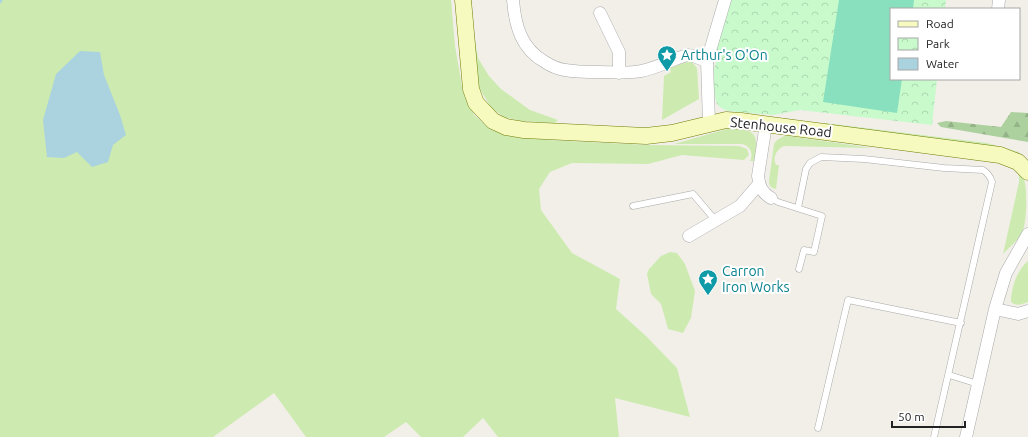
<svg xmlns="http://www.w3.org/2000/svg" width="1028" height="437" font-family="Ubuntu,sans-serif">
<defs>
<pattern id="forest-firs" width="22" height="20" patternUnits="userSpaceOnUse"><rect width="22" height="20" fill="#add19e"/><path d="M5 1l3.5 6h-7zM16 11l3.5 6h-7z" fill="#95b388"/></pattern>
<pattern id="park-crowns" width="20" height="18" patternUnits="userSpaceOnUse"><rect width="20" height="18" fill="#c8facc"/><path d="M2 6a3 3 0 1 1 6 0M12 15a3 3 0 1 1 6 0" fill="none" stroke="#acd6af"/></pattern>
</defs>
<rect width="100%" height="100%" fill="#f2efe9"/>
<path fill="#cdebb0" d="M0 0H451L455 46 463 92 474 115 491 130 550 140 648 145 739 146 747 149 749 155 744 160 682 155 648 164 572 163 550 172 539 189 541 210 572 253 620 279 616 309 646 336 677 368 690 417 615 398 619 437H498L483 418 463 437H421L406 422 384 437H306L274 393 213 437H0Z
M468 0 478 58 489 76 501 89 530 110 558 120 555 123 520 121 504 117 492 109 475 81Z
M687 62H692L697 68 699 99 662 120 664 76 671 72 670 68Z
M825 123 987 143 1019 152 1018 154 823 125Z
M727 129C757 128 759 134 754 161H750C754 153 750 146 742 144H674Z
M784 136H789L872 148 784 146C777 149 772 157 776 165H779L776 189C771 188 769 186 769 181L774 144 777 140Z
M1016 170C1019 172 1022 174 1023 177 1028 186 1027 223 1022 233 1018 241 1009 247 1003 254L1019 182V176Z
M670 252 677 253 685 264 695 291 691 318 683 333 668 329 661 304 651 294 647 274 649 269 661 256Z
M1028 261V302C1022 304 1017 307 1011 302 1011 288 1017 270 1028 261Z"/>
<path fill="url(#forest-firs)" d="M1011 112 1028 113V142L941 127 937 123 946 121 1001 127Z"/>
<path fill="url(#park-crowns)" d="M730 0H946L945 9H891V79H937L932 125 800 110 773 115 728 111C718 108 715 103 715 93L712 91 714 69 719 53 716 52Z"/>
<path fill="#88e0be" d="M839 0H914L913 9H891V79H902L897 113 823 102Z"/>
<path fill="#aad3df" d="M80 51 100 52 104 75 120 115 126 135 113 145 108 162 92 167 77 152 64 158 47 157 43 120 56 74Z"/>
<g fill="none" stroke-linecap="round" stroke-linejoin="round">
<path stroke="#aad3df" stroke-width="3" d="M0 2 1 0"/>
<g stroke="#a9a9a9" stroke-width="7">
<path id="lane" d="M771 198 778 202 822 216 814 252 804 250 799 269
M633 206 693 194 716 221
M798 208 806 169 810 163 821 157 864 159 944 168 983 170C988 173 990 176 992 182L934 437
M949 375 978 384
M818 428 848 300 961 323"/>
</g>
<g stroke="#a9a9a9" stroke-width="13">
<path id="street" d="M513 0C515 25 521 49 545 62 551 66 558 69 565 70 576 72 587 72 599 72 613 72 627 74 641 71 658 68 672 59 688 55L693 56 707 61
M998 9 999 0
M600 13 619 52V73
M709 123 707 61 725 0
M766 124 758 176C759 186 762 193 771 198
M689 236 740 206 759 184
M995 309 1018 314 1028 311
M966 437 995 309 1006 273 1028 234"/>
</g>
<g stroke="#707d05" stroke-width="17">
<path id="secondary" d="M463 0 471 89 476 103 493 121 506 127 524 130 646 136 672 133 726 120 741 121 1000 155 1018 162 1028 172"/>
</g>
<use href="#lane" stroke="#fff" stroke-width="6"/>
<use href="#street" stroke="#fff" stroke-width="12"/>
<use href="#secondary" stroke="#f7fabf" stroke-width="16"/>
</g>
<defs>
<g id="sight-pin" transform="scale(1)"><path d="M0 17L-7.5 6A9.5 9.5 0 1 1 7.5 6Z" fill="#0f9aa8" stroke="#fff"/><path d="M0-6L1.8-2.2L6-1.7L2.9 1.2L3.7 5.4L0 3.3L-3.7 5.4L-2.9 1.2L-6-1.7L-1.8-2.2Z" fill="#fff"/></g>
</defs>
<g fill-rule="evenodd">
<use href="#sight-pin" x="667" y="55"/>
<use href="#sight-pin" x="708" y="279"/>
</g>
<g text-anchor="middle" dominant-baseline="central" stroke-width="4" stroke-linejoin="round" paint-order="stroke">
<g font-size="14" fill="#0d838f" stroke="#fff" text-anchor="start">
<text x="681" y="55">Arthur's O'On</text>
<text x="722" y="271">Carron<tspan x="722" dy="16">Iron Works</tspan></text>
</g>
<g font-size="14" fill="#222" stroke="#fff">
<text transform="translate(781 127) rotate(6)">Stenhouse Road</text>
</g>
</g>
<rect x="890" y="8" width="130" height="72" fill="#ffffff" stroke="#a7a7a7"/>
<rect x="898" y="21" width="20" height="6" fill="#f7fabf" stroke="#a7a7a7"/>
<text x="926" y="28" font-size="12" fill="#222222">Road</text>
<rect x="898" y="38" width="20" height="12" fill="url(#park-crowns)" stroke="#a7a7a7"/>
<text x="926" y="48" font-size="12" fill="#222222">Park</text>
<rect x="898" y="58" width="20" height="12" fill="#aad3df" stroke="#a7a7a7"/>
<text x="926" y="68" font-size="12" fill="#222222">Water</text>
<path d="M892 421v6h73v-6" fill="none" stroke="#222222" stroke-width="2"/>
<text x="898" y="421" font-size="12" fill="#222222" stroke="#ffffff" stroke-width="3" paint-order="stroke">50 m</text>
</svg>
